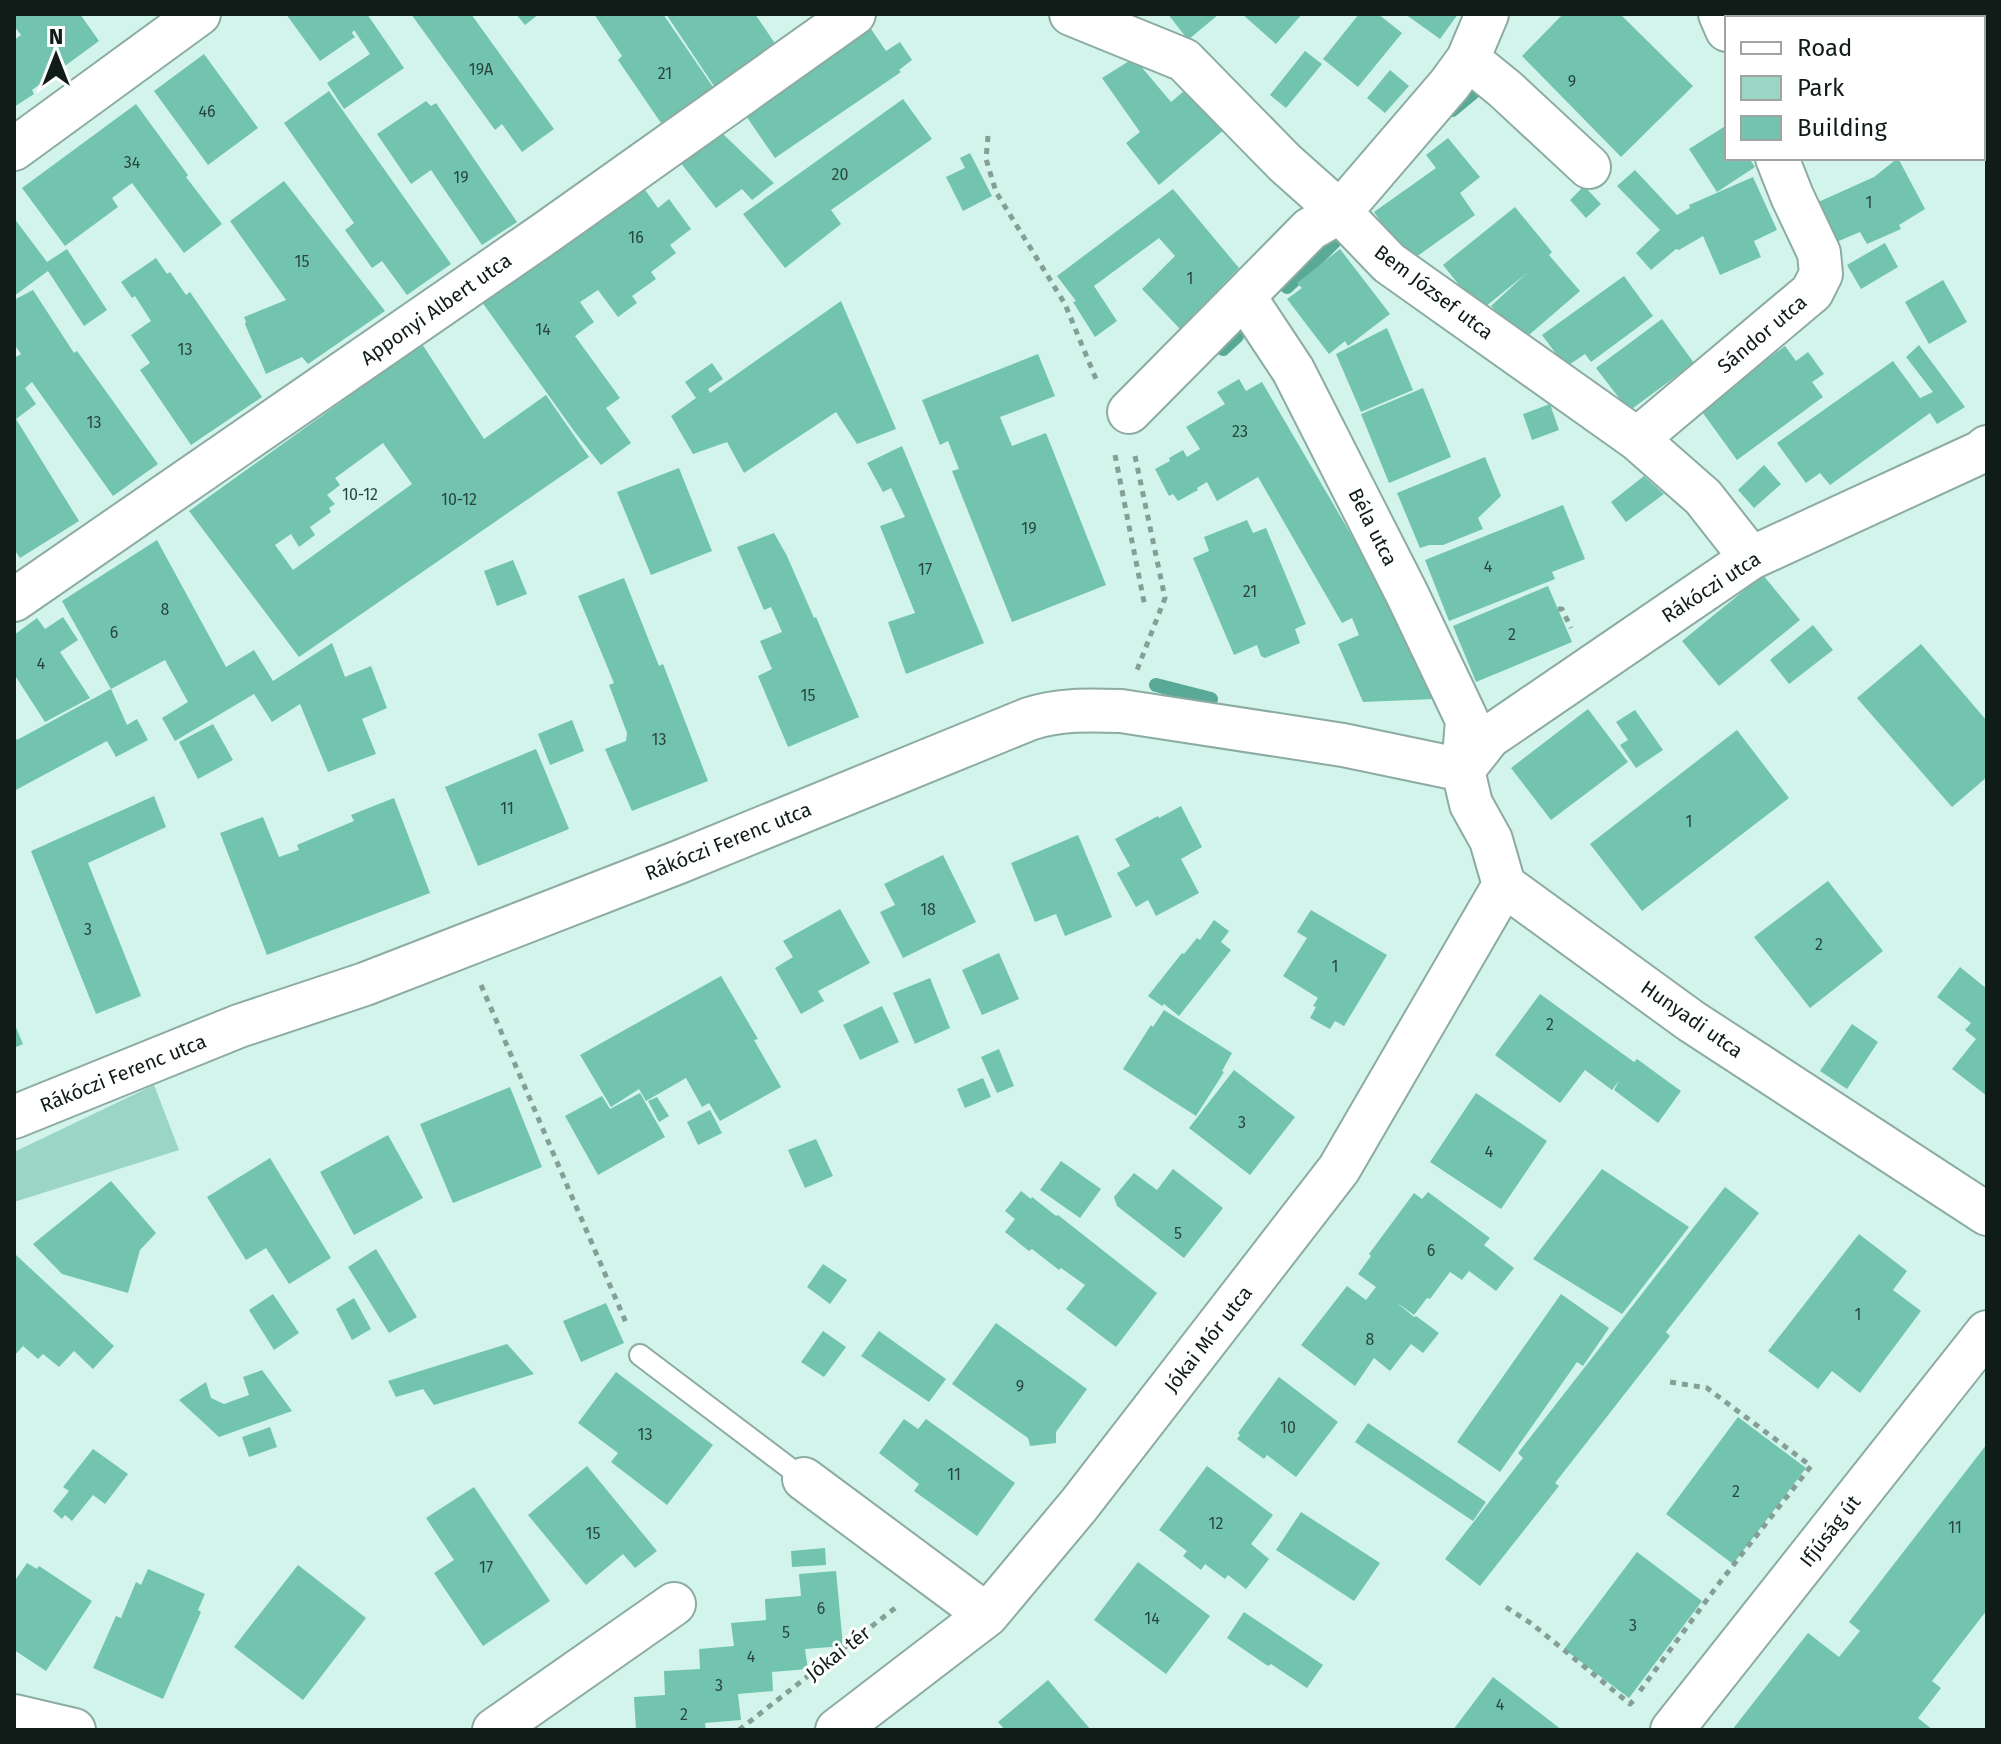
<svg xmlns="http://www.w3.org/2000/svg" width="2001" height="1744" font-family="'Fira Sans',sans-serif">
<rect width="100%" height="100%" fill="#d2f4ea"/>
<path fill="#9ad5c5" d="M154 1085 179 1150 14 1202V1152Z"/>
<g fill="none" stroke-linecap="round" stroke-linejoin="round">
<path stroke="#58a996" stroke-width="14" d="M1452 110 1476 90
M1322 254 1340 236
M1287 287 1322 254 1313 245
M1223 349 1237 336
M1156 685 1211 699"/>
</g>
<path fill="#72c4af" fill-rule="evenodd" d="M14 14H80L99 41 32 90 34 94 14 107V40L21 35 14 26Z
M286 14H367L404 68 344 109 327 83 370 54 354 30 352 33 355 37 320 61Z
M411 14H471L554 129 522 152 502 124 495 130Z
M516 14H539L525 25Z
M594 14H663L713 87 661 123 618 60 622 56Z
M666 14H755L776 45 714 86Z
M1168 14H1219L1188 40Z
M1242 14H1302L1276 44Z
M1359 14H1378L1402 33 1358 87 1323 59Z
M1405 14H1458L1440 39Z
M1563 14H1620L1693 86 1621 157 1522 56Z
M1791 14H1833L1835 18H1783Z
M1930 14H1975L1977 18H1921Z
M869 26 886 51 900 42 912 60 899 70 901 72 775 158 744 113Z
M1305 51 1322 64 1286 108 1270 95Z
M204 54 258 128 208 165 154 91Z
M1134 58 1171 102 1190 86 1226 128 1159 185 1126 143 1140 132 1102 78Z
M1390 70 1409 86 1385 113 1367 98Z
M329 91 451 264 407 295 382 261 372 268 345 230 354 223 284 123Z
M903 99 932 139 831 210 841 224 785 268 743 214Z
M426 101 431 106 436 103 517 222 482 245 431 170 411 184 377 134Z
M136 104 188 175 186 177 222 224 184 253 132 183 112 198 118 207 65 246 22 188Z
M1727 125V158H1749L1755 167 1717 192 1689 149Z
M723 134 774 183 752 200 742 189 716 208 680 162Z
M1448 138 1480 177 1460 193 1475 215 1409 262 1374 212 1436 168 1426 155Z
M970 153 992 196 963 211 946 177 965 168 960 158Z
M1898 158 1925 209 1899 225 1901 229 1867 244 1860 232 1834 243 1814 204 1874 177Z
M1635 170 1677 215 1690 208 1689 205 1753 177 1777 230 1754 241 1761 257 1720 275 1703 236 1679 250 1676 249 1651 270 1636 253 1660 230 1617 186Z
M284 181 385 311 308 364 302 357 266 374 245 324 246 322 244 317 286 300 230 221Z
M1584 186 1601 204 1586 218 1570 200Z
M643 187 658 208 669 199 691 229 670 245 676 253 651 272 656 279 632 296 637 303 618 317 598 290 580 302 594 322 575 336 620 398 606 408 631 443 601 465 574 431 482 302Z
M1173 189 1239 268 1180 329 1142 289 1175 256 1159 238 1094 286 1117 321 1095 337 1073 302 1076 301 1057 276Z
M1515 207 1552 252 1549 255 1580 291 1522 341 1491 306 1528 272 1480 311 1443 265Z
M14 218 47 262 67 249 107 310 84 326 48 271 14 296Z
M1885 243 1898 267 1861 289 1847 265Z
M1340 249 1390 314 1348 346 1345 341 1329 354 1287 299 1302 288 1297 283Z
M156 258 167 274 170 272 186 295 190 292 262 397 191 445 140 370 150 363 131 335 151 321 135 296 132 298 121 282Z
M1624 276 1653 316 1591 362 1585 354 1566 367 1542 335Z
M1943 280 1967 322 1929 344 1905 302Z
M33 290 74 353 77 351 158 464 113 496 32 382 25 388 36 404 16 419 79 521 20 558 14 549V358L21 354 14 344V300Z
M841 301 896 429 857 444 836 412 744 473 727 442 693 454 671 416 696 398 685 382 712 363 723 379 708 389 710 393Z
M1662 319 1694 363 1629 411 1596 368Z
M1387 328 1413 390 1361 412 1336 354Z
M422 344 484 439 546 395 589 457 299 657 189 511ZM383 443 412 484 293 570 275 545 291 534 299 547 315 535 310 527 331 512 329 508 335 504 327 495 340 485 335 478Z
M1919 345 1965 407 1937 424 1930 413 1830 485 1820 473 1806 483 1777 443 1893 361 1920 398 1933 392 1906 357Z
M1785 346 1796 361 1808 352 1824 374 1812 382 1823 397 1737 460 1700 409Z
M1038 354 1055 396 1000 417 1012 446 1046 433 1106 585 1012 622 952 471 959 469 948 441 940 445 922 400Z
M1239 379 1246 391 1262 382 1388 598 1434 699 1363 702 1338 644 1359 635 1352 618 1342 623 1258 477 1217 501 1207 482 1197 488 1198 490 1178 501 1173 494 1169 496 1155 469 1170 461 1169 458 1183 450 1187 457 1200 449 1186 427 1225 404 1217 392Z
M1423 388 1451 457 1389 483 1361 414Z
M1550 404 1559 430 1532 440 1523 414Z
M902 446 984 643 906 674 888 622 915 613 880 526 905 517 891 488 883 492 867 463Z
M1485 457 1501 496 1478 518 1483 529 1443 545H1429L1420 548 1397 493Z
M1764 465 1781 484 1754 508 1738 490Z
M679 468 712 551 651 575 617 492Z
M1644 476 1664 494 1626 522 1611 502Z
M1563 505 1585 559 1552 572 1555 579 1449 621 1425 560Z
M1247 520 1253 533 1266 528 1306 624 1295 629 1300 643 1265 658 1261 656 1257 645 1234 655 1193 558 1209 551 1204 537Z
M774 533 787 556 814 618 816 617 859 717 788 747 758 676 772 669 760 641 782 632 771 607 764 610 737 547Z
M157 540 226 667 254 650 273 681 332 643 345 677 371 666 387 708 362 719 376 754 328 772 300 704 272 722 254 694 175 741 162 718 188 702 165 660 111 689 62 601Z
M513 560 527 594 497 606 484 571Z
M1763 575 1800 620 1719 686 1682 641Z
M624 578 659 666 663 664 708 781 632 811 605 749 626 741 627 733 609 685 614 683 578 596Z
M1548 586 1572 642 1476 682 1453 626Z
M63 617 78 640 60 652 90 698 45 722 14 674V635L37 618 45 629Z
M1813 625 1833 650 1789 684 1770 660Z
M1921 644 1987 721V777L1952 807 1857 698Z
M111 689 127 725 137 719 148 740 116 757 107 741 14 791V735L17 740Z
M1588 709 1628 762 1551 820 1511 768Z
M1635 710 1663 750 1636 768 1620 745 1628 740 1616 722Z
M572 720 584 751 550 765 538 734Z
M213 724 233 760 198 779 179 742Z
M1737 730 1789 798 1642 911 1590 844Z
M536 749 569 829 478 866 445 787Z
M154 796 166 827 88 863 141 996 96 1014 31 851Z
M394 798 430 893 267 955 220 833 263 817 279 857 299 850 297 845 354 821 351 815Z
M1181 806 1202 847 1181 859 1199 893 1156 916 1148 900 1136 907 1117 873 1130 866 1115 839 1158 816 1159 818Z
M1078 835 1112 917 1065 936 1056 914 1035 922 1011 863Z
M943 855 976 922 903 958 880 912 895 905 884 884Z
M1828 881 1883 951 1810 1008 1754 937Z
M840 909 870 963 818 991 824 1001 801 1014 775 968 793 957 783 941Z
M1311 910 1387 955 1344 1026 1335 1021 1330 1029 1310 1018 1316 1007 1313 1006 1318 998 1283 976 1307 938 1297 932Z
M1214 920 1229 931 1221 942 1231 950 1179 1016 1164 1004 1162 1006 1148 996 1182 953 1184 954 1197 938 1200 940Z
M999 953 1019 999 982 1015 962 970Z
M1960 967 1987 989V1096L1952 1069 1976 1039 1965 1030 1971 1023 1937 997Z
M721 976 758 1039 754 1040 781 1087 720 1121 709 1103 702 1107 686 1078 646 1101 639 1089 611 1107 580 1055Z
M930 978 950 1028 915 1044 893 993Z
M1540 994 1634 1062 1637 1059 1681 1091 1658 1123 1614 1090 1619 1081 1612 1090 1585 1070 1560 1103 1495 1055Z
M882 1006 899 1042 860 1060 843 1025Z
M1164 1010 1232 1053 1222 1071 1224 1072 1196 1116 1123 1069 1151 1025 1153 1027Z
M14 1023 23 1044 14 1048Z
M1852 1024 1878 1042 1847 1089 1820 1071Z
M999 1049 1014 1086 997 1093 981 1057Z
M1234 1070 1295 1117 1250 1175 1189 1128Z
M983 1078 991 1097 965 1108 957 1089Z
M510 1087 542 1167 453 1203 420 1124Z
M640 1093 665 1137 598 1175 565 1116 602 1096 610 1109Z
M1476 1093 1547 1141 1501 1209 1430 1162Z
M657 1097 669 1116 659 1122 648 1101Z
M710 1110 722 1133 698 1145 687 1122Z
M388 1135 423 1198 354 1235 320 1172Z
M816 1139 833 1176 805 1188 788 1150Z
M270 1158 331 1258 289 1284 266 1248 246 1260 207 1197Z
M1061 1161 1101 1189 1080 1218 1040 1190Z
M1173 1169 1223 1208 1184 1258 1117 1206 1114 1197 1134 1173 1157 1190Z
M1602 1169 1689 1227 1622 1314 1533 1259Z
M111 1181 156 1233 140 1250 128 1293 62 1274 33 1244Z
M1725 1187 1759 1213 1666 1332 1670 1336 1555 1483 1559 1486 1480 1586 1445 1559 1523 1458 1518 1453Z
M1021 1191 1031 1199 1032 1197 1056 1216 1058 1215 1157 1293 1116 1347 1066 1309 1085 1285 1061 1268 1059 1270 1032 1249 1029 1251 1005 1232 1015 1219 1005 1211Z
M1428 1192 1490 1238 1484 1245 1514 1268 1496 1291 1469 1271 1462 1280 1450 1272 1430 1299 1427 1298 1414 1315 1396 1302 1414 1317 1416 1316 1439 1333 1423 1353 1411 1344 1390 1371 1374 1358 1355 1386 1301 1345 1347 1286 1366 1300 1376 1287 1358 1274 1371 1256 1369 1254 1414 1193 1422 1199Z
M1859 1234 1907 1271 1893 1290 1921 1311 1860 1393 1832 1371 1818 1389 1768 1351Z
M376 1249 417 1317 389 1333 348 1267Z
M16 1255 114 1346 93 1369 74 1351 59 1367 43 1354 38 1359 23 1346 14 1356V1257Z
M823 1264 847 1280 830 1304 807 1287Z
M273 1294 299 1333 274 1350 249 1310Z
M1561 1294 1609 1328 1583 1366 1577 1362 1500 1472 1457 1442Z
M354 1298 371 1329 352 1340 336 1309Z
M606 1303 624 1343 581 1362 563 1321Z
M996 1323 1087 1389 1056 1432V1443L1030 1446 1028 1438 952 1384Z
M823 1331 846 1347 824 1377 801 1362Z
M879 1331 946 1379 929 1402 861 1356Z
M507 1344 534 1374 434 1405 423 1389 396 1397 388 1381Z
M262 1370 292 1411 219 1437 179 1400 206 1382 211 1398 224 1404 249 1395 243 1377Z
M616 1372 713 1445 667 1505 611 1462 618 1453 578 1423Z
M1279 1377 1338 1422 1296 1477 1267 1455 1264 1459 1237 1439 1240 1435 1238 1433Z
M1738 1417 1806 1468 1733 1564 1666 1514Z
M904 1419 918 1429 926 1419 1015 1483 977 1536 914 1491 919 1484 879 1453Z
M1368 1423 1486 1502 1473 1521 1355 1442Z
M270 1427 277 1447 249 1457 242 1437Z
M1987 1444V1610L1932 1681 1941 1688 1918 1718 1933 1730H1732L1808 1633 1839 1657 1860 1631 1849 1622Z
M93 1449 128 1474 105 1504 93 1495 72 1521 65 1515 62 1519 53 1511 69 1491 63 1487Z
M587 1466 657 1551 635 1568 623 1554 586 1585 528 1515Z
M1207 1466 1273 1515 1251 1544 1269 1559 1246 1589 1228 1575 1225 1579 1205 1564 1201 1570 1183 1556 1187 1551 1159 1530Z
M474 1487 550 1601 483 1646 434 1573 454 1560 426 1518Z
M1301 1512 1380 1563 1354 1601 1276 1550Z
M825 1548 826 1565 792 1567 791 1551Z
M1637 1552 1702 1601 1629 1698 1564 1649Z
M1138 1562 1210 1616 1166 1674 1094 1620Z
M27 1563 37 1569 39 1566 92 1601 46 1671 14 1650V1582Z
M298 1565 366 1618 303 1700 234 1647Z
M148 1569 205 1594 198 1610 201 1612 163 1699 93 1668 116 1616 121 1618 136 1582 141 1585Z
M836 1571 843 1646 805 1649 808 1669 772 1672 773 1691 738 1694 741 1720 705 1723 706 1730H636L634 1697 665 1695 664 1671 700 1669 699 1649 734 1646 731 1623 766 1620 765 1599 801 1596 799 1574Z
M1244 1612 1323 1665 1307 1688 1271 1664 1268 1666 1227 1638Z
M1493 1677 1562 1730H1453Z
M1048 1680 1091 1730H1005L998 1722Z"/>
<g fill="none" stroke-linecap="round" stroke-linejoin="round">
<g stroke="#8caca3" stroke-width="24">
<path id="service" d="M640 1355 804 1479"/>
</g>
<g stroke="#8caca3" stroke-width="46">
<path id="minor" d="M1071 14 1184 60 1285 163 1340 212 1389 263 1637 439 1703 497 1751 558
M1487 14 1468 59 1449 85 1340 212 1310 229 1244 296 1293 370 1407 594 1467 720 1463 770 1471 804 1491 840 1504 885 1691 1021 1987 1214
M1720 14 1727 30
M1468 59 1505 89 1589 167
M14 149 199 14
M1129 412 1244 296
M1637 439 1812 292 1821 274 1819 253 1792 196 1777 158
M14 600 547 232 854 14
M1463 770 1489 737 1751 558 1981 452 1987 447
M14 1117 239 1026 365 984 679 862 1029 719C1059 709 1089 710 1121 711L1343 745 1463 770
M804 1479 987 1615
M14 1716 74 1730
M494 1730 674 1604
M837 1730 987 1615 1079 1505 1339 1169 1504 885
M1672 1730 1987 1332"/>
</g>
<path stroke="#859f97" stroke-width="5" stroke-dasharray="6 6" stroke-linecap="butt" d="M988 136 986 159 996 192 1065 304 1096 379
M1115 455 1145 607
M1135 456 1165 598 1137 670
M1558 609H1562L1571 628
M481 985 627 1325
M1506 1607 1532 1624 1630 1704 1634 1700
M1640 1691 1717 1586 1811 1466 1707 1388 1670 1382
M739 1730 899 1605"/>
<use href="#service" stroke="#fff" stroke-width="20"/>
<use href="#minor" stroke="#fff" stroke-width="42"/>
</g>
<g text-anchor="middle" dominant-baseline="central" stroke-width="6" stroke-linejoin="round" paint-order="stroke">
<g font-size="16" fill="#28463e">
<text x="481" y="69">19A</text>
<text x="665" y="73">21</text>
<text x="1572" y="81">9</text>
<text x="207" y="111">46</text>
<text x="132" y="162">34</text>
<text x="840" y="174">20</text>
<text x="461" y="177">19</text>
<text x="1869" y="202">1</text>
<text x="636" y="237">16</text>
<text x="302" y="261">15</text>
<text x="1190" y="278">1</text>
<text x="543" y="329">14</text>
<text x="185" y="349">13</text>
<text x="94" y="422">13</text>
<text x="1240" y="431">23</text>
<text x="360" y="494">10-12</text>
<text x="459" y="499">10-12</text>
<text x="1029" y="528">19</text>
<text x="1488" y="566">4</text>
<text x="925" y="569">17</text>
<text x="1250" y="591">21</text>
<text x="165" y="609">8</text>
<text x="114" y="632">6</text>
<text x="1512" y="634">2</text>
<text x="41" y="663">4</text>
<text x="808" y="695">15</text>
<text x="659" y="739">13</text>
<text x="507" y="808">11</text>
<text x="1689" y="821">1</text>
<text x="928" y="909">18</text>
<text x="88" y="929">3</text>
<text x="1819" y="944">2</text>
<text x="1335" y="966">1</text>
<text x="1550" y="1024">2</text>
<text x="1242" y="1122">3</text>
<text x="1489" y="1151">4</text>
<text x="1178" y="1233">5</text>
<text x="1431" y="1250">6</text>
<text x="1858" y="1314">1</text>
<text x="1370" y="1339">8</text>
<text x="1020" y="1386">9</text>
<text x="1288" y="1427">10</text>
<text x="645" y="1434">13</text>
<text x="954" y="1474">11</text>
<text x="1736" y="1491">2</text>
<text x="1216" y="1523">12</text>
<text x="1955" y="1527">11</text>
<text x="593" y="1533">15</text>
<text x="486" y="1567">17</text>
<text x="821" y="1608">6</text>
<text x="1152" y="1618">14</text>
<text x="1633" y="1625">3</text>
<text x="786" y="1632">5</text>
<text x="751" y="1656">4</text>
<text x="719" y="1685">3</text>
<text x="1500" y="1704">4</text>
<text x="684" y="1714">2</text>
</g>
<g font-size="20" fill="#0f1c18" stroke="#fff">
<text transform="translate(1434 292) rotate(37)">Bem József utca</text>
<text transform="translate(436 309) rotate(-35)">Apponyi Albert utca</text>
<text transform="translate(1762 334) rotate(-40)">Sándor utca</text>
<text transform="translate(1373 527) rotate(63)">Béla utca</text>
<text transform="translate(1711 587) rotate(-33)">Rákóczi utca</text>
<text transform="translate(728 841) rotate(-22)">Rákóczi Ferenc utca</text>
<text transform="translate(1692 1019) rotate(35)">Hunyadi utca</text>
<text transform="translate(123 1073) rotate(-22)">Rákóczi Ferenc utca</text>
<text transform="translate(1208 1339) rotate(-52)">Jókai Mór utca</text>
<text transform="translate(1830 1531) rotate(-52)">Ifjúság út</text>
<text transform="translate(838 1653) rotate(-38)">Jókai tér</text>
</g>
</g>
<rect width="2001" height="1744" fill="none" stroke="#0f1c18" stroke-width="32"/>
<rect x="1725" y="16" width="260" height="144" fill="#ffffff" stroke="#9fa4a3" stroke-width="2"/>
<rect x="1741" y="42" width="40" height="12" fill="#ffffff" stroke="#9fa4a3" stroke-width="2"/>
<text x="1797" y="56" font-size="24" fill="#0f1c18">Road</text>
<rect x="1741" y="76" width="40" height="24" fill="#9ad5c5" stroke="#9fa4a3" stroke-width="2"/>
<text x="1797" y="96" font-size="24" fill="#0f1c18">Park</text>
<rect x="1741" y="116" width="40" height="24" fill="#72c4af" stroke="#9fa4a3" stroke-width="2"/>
<text x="1797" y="136" font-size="24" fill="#0f1c18">Building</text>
<g transform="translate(56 56)" stroke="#ffffff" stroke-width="6" paint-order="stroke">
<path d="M0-6L14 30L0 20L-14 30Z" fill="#0f1c18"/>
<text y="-12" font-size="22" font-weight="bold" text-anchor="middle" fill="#0f1c18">N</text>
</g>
</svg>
